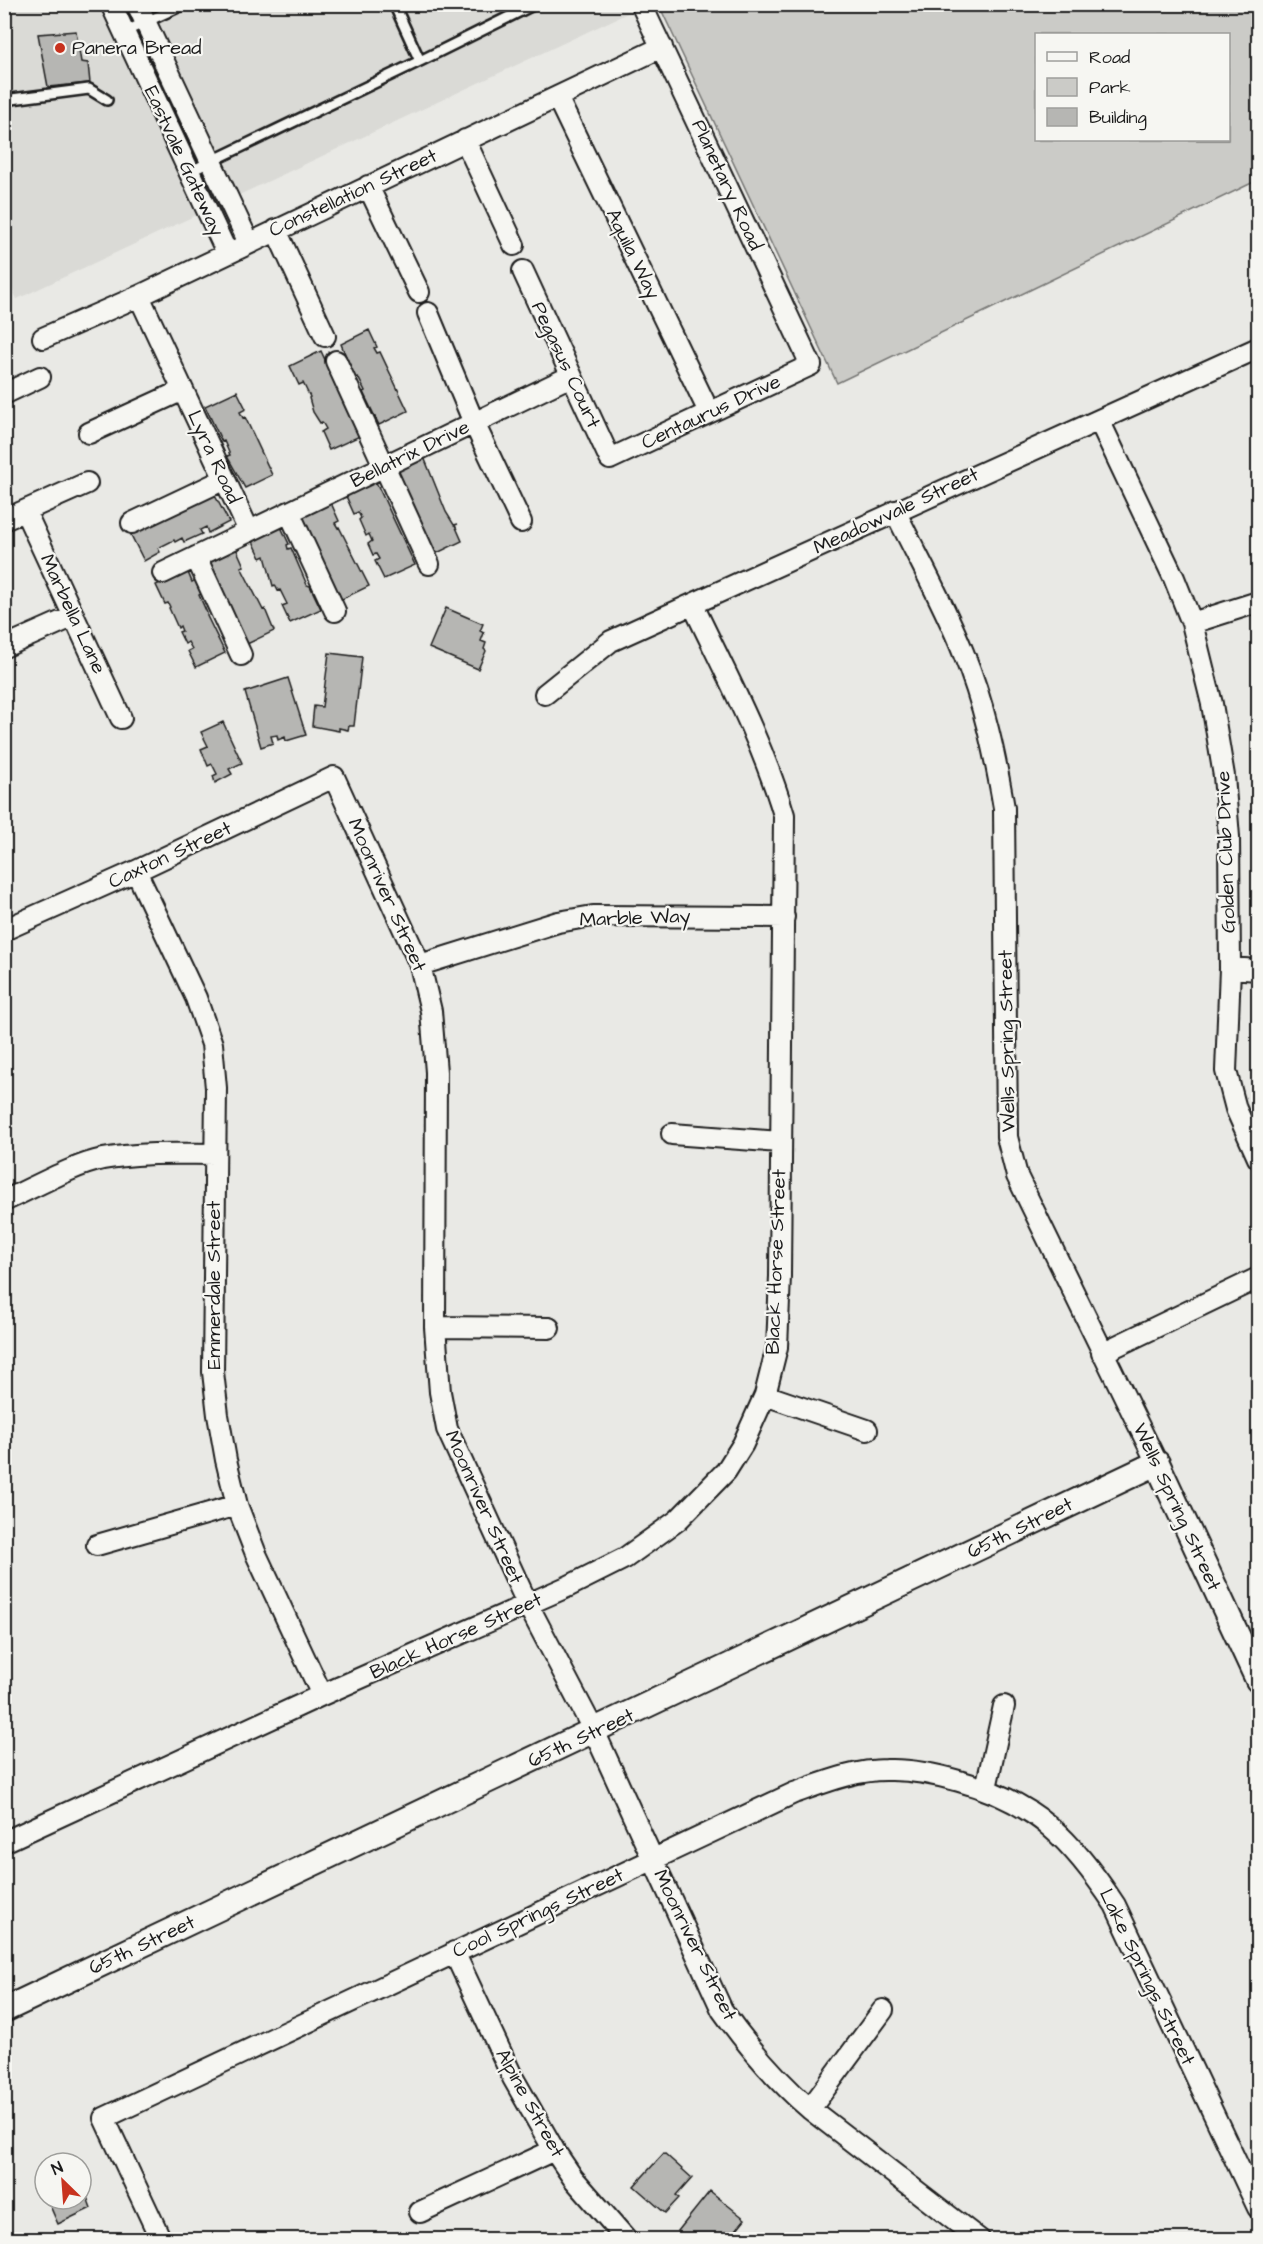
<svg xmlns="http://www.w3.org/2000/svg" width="1263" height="2244" font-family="'Architects Daughter',sans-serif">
<rect width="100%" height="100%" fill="#e9e9e5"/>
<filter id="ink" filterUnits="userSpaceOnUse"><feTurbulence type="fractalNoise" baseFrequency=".0167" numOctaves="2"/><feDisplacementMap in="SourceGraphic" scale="12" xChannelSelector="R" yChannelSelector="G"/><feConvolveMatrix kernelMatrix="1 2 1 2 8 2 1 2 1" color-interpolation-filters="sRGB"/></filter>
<g filter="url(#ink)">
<path fill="#dadad6" d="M628 4 632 11 17 299 4 272V5Z"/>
<path fill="#cbcbc7" stroke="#747472" stroke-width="1.5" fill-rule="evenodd" d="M659 5H1258V180L837 383ZM1036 34H1228V140H1036Z"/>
<path fill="#b6b6b3" stroke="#1c1c1c" stroke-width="1.5" d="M76 31 81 62 88 63 90 83 48 87 38 34Z
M369 330 377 347 374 348 377 353 380 352 408 411 379 425 363 392 365 391 358 377 355 378 341 344Z
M321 351 360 436 329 450 321 432 326 429 322 422 320 423 313 412 309 398 310 397 303 383 299 385 290 366Z
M237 391 246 409 240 412 243 418 245 417 272 475 245 488 227 456 230 455 224 441 222 442 205 406Z
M424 457 446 512 454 525 458 524 455 525 462 541 433 555 393 472Z
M376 482 415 565 384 579 375 561 379 559 376 554 373 555 368 544 372 541 369 534 366 536 359 520 361 518 358 512 354 514 346 496Z
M212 490 229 522 208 533 206 527 200 530 202 534 184 542 182 538 175 542 174 540 158 548 160 552 144 561 129 531Z
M331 503 339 521 335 523 338 528 339 527 369 586 340 600 318 550 315 552 300 517Z
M281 527 289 544 287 545 288 549 291 548 307 585 310 586 321 609 290 623 282 606 287 604 280 590 278 591 275 585 273 586 265 556 261 558 253 541Z
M236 548 244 566 241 567 263 610 265 609 274 631 245 645 206 562Z
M187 570 192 582 195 580 201 594 199 595 207 613V616L225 653 196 667 188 651 192 649 188 642 185 644 179 632 182 631 180 626 178 628 169 608 170 607 168 603 165 604 156 585Z
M446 608 483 624 480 631 484 633 481 641 486 643 484 649 486 651 478 669 429 648Z
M329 653 362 657 354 726H349L348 730 339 728V731L312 726 314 706 322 707Z
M288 678 306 735 286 741 285 737 278 740 277 735 271 736 273 743 261 747 245 692Z
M223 722 242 763 229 769 232 774 215 783 213 776 217 774 212 764 208 766 201 749 208 746 201 732Z
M664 2153 692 2178 676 2196 679 2198 665 2213 634 2186Z
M82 2183 91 2208 58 2224 47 2199H81Z
M710 2191 745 2219 728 2240H688L678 2231Z"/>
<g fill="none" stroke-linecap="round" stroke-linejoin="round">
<g stroke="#1c1c1c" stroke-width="14">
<path id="service" d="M124 32 185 4
M420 61 535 4
M4 100 89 89 107 100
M189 172 420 61 394 4"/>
</g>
<g stroke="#1c1c1c" stroke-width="24">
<path id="minor" d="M111 4 227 253
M137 4 249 243
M557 97 709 412
M465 140 514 245
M368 186 419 292
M276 230 325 336
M523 271 610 459 811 365 642 6
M139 296 249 531
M428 313 474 423 521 522
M43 338 139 296 662 47
M336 361 429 564
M4 394 40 377
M1099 420 1174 578 1192 623 1212 704 1224 776 1229 837 1230 968 1226 1071 1236 1109 1258 1158
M89 433 183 390
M25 511 121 718
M895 511C918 558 944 604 963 652 984 703 995 755 1004 808L1007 1137 1017 1176 1157 1463
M289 512 335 611
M4 520 87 483
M132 523 225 479
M196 557 241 655
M163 573 571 376
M1192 623 1258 602
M4 647 74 616
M545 694 611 641 1258 348
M136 871 196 998 212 1044 216 1088 213 1372 218 1415 226 1460 237 1505 256 1554 322 1695
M4 930 136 871 334 777 420 965 431 1011 436 1072 435 1327 440 1392 447 1429 527 1603 594 1731 722 2010C749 2048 775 2079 810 2109L980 2240
M420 965 558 922 593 916 784 917
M1230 968 1258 970
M672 1134 780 1142
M4 1201C33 1188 73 1165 103 1159 140 1152 178 1154 215 1154
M435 1327 549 1328
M1102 1353 1258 1278
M765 1395 867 1430
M97 1545 237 1505
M986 1788 1004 1706
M4 1842 322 1695 569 1586 625 1558 678 1520 726 1471 743 1444 765 1395 777 1347 780 1276 784 815C762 741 726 674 693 605
M454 1952 513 2078 554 2150 573 2178 627 2240
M810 2109 883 2010
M420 2212 554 2150
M161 2240 104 2118 794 1793C823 1783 854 1770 886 1770 911 1769 935 1774 959 1781 1036 1802 1072 1840 1115 1905L1258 2208"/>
</g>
<g stroke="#1c1c1c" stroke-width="28">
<path id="tertiary" d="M4 2010 1157 1463 1258 1680"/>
</g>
<use href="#service" stroke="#f6f6f2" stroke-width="9"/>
<use href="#minor" stroke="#f6f6f2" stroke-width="20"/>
<use href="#tertiary" stroke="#f6f6f2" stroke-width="24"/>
</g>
</g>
<circle fill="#c8321e" stroke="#f6f6f2" stroke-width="2" cx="60" cy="48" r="6"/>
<g text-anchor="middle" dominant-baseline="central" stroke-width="4.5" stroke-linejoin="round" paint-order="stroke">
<g font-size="20" fill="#1c1c1c" stroke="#f6f6f2" text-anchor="start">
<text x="72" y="48">Panera Bread</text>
</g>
<g font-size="20" fill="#1c1c1c" stroke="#f6f6f2">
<text transform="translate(184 161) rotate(65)">Eastvale Gateway</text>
<text transform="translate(727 185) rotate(65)">Planetary Road</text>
<text transform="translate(353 193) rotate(-25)">Constellation Street</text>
<text transform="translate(633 254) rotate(64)">Aquila Way</text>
<text transform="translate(566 365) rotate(65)">Pegasus Court</text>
<text transform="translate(711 412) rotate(-25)">Centaurus Drive</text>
<text transform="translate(410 454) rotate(-26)">Bellatrix Drive</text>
<text transform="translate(214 457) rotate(65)">Lyra Road</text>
<text transform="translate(896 511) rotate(-25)">Meadowvale Street</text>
<text transform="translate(73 614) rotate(65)">Marbella Lane</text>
<text transform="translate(1226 852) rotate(-92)">Golden Club Drive</text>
<text transform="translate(170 855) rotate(-25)">Caxton Street</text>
<text transform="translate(387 895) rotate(66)">Moonriver Street</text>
<text transform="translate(635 918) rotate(-2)">Marble Way</text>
<text transform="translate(1007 1041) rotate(-91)">Wells Spring Street</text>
<text transform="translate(776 1262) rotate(-88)">Black Horse Street</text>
<text transform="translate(214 1285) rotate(-90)">Emmerdale Street</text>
<text transform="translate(484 1507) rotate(66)">Moonriver Street</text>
<text transform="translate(1177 1507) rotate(65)">Wells Spring Street</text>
<text transform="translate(1020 1528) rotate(-26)">65th Street</text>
<text transform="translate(456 1636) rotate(-24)">Black Horse Street</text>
<text transform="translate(581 1738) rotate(-25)">65th Street</text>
<text transform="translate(538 1913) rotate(-25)">Cool Springs Street</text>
<text transform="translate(142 1945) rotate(-25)">65th Street</text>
<text transform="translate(695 1945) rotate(64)">Moonriver Street</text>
<text transform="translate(1147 1977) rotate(64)">Lake Springs Street</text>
<text transform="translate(530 2103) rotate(61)">Alpine Street</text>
</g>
</g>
<rect width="1263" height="2244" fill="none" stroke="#f6f6f2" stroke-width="24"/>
<rect x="12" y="12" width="1239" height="2220" fill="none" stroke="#1c1c1c" stroke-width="2" filter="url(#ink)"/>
<rect x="1035" y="33" width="195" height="108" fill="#f6f6f2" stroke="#9f9f9c" stroke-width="1.5"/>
<rect x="1047" y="52" width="30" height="9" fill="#f6f6f2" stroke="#9f9f9c" stroke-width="1.5"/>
<text x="1089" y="63" font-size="18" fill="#1c1c1c">Road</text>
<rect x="1047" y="78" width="30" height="18" fill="#cbcbc7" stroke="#9f9f9c" stroke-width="1.5"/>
<text x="1089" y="93" font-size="18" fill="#1c1c1c">Park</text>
<rect x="1047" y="108" width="30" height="18" fill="#b6b6b3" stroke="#9f9f9c" stroke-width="1.5"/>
<text x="1089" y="123" font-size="18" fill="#1c1c1c">Building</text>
<g transform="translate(63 2181) rotate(335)"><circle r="28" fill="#f6f6f2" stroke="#9f9f9c" stroke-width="1.5"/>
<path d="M0-4.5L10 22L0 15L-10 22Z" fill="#c8321e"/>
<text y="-9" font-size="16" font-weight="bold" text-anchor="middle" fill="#1c1c1c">N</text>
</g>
</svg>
